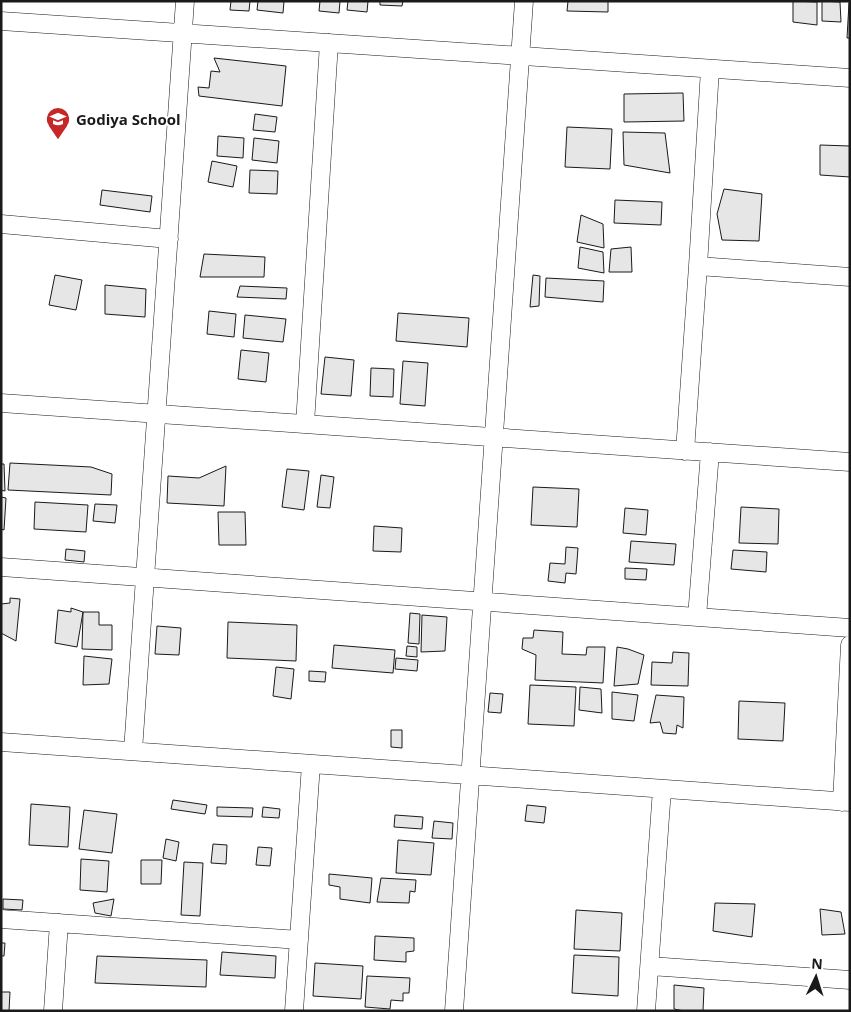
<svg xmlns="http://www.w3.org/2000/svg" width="851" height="1012" font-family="'Open Sans',sans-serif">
<rect width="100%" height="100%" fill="#fff"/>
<path fill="#e6e6e6" stroke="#1a1a1a" d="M231 1H250L249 11 230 10Z
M258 1H284L283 13 257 10Z
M320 1H340L339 13 319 11Z
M348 1H368L367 12 347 10Z
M380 1H403L402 6 380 5Z
M568 1H608V12L567 11Z
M793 1 817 2V25L793 22Z
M822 1 840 2 841 22 822 21Z
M849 3H850V38H847Z
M214 58 286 66 282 106 199 96 198 87 209 88 211 71 220 72Z
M683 93 684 121 624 122V94Z
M255 114 277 117 275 132 253 130Z
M567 127 612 129 610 169 565 167Z
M623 132 665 133 670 173 624 165Z
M218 136 244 138 243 158 217 156Z
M254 138 279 141 277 163 252 160Z
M820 145 850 146V177L820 175Z
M212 161 237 166 233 187 208 182Z
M250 170 278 171 277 194 249 193Z
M724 189 762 194 759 241 722 240 717 214Z
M102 190 152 196 150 212 100 205Z
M615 200 662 202 661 225 614 223Z
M581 215 603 224 604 248 577 242Z
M580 247 603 252 604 273 578 268Z
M631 247 632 272H609L611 249Z
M204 254 265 257 264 277H200Z
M55 275 82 280 76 310 49 305Z
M533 275 540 276 539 306 530 307Z
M546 278 604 281 603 302 545 297Z
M105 285 146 289 145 317 105 314Z
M240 286 287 288 286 299 237 297Z
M209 311 236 314 234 337 207 334Z
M398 313 469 318 467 347 396 341Z
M245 315 286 319 283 342 243 338Z
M241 350 269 353 266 382 238 379Z
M325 357 354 360 351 396 321 394Z
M403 361 428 363 425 406 400 404Z
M371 368 394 369 393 397 370 396Z
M10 463 91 467 112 474 111 495 8 490Z
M1 464H4L5 491 1 490Z
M226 466 224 506 167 503 168 476 199 478Z
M287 469 309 471 304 510 282 507Z
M321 475 334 477 330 508 317 507Z
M533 487 579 489 577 527 531 525Z
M1 497 6 498 4 530 1 529Z
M35 502 88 505 86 532 34 529Z
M95 504 117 505 115 523 93 521Z
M741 507 779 509 778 544 739 543Z
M625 508 648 510 646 535 623 533Z
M218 512H245L246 545H219Z
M374 526 402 528 401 552 373 551Z
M631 541 676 544 674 565 629 562Z
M566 547 578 548 576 574 566 573 565 583 548 581 550 563 565 564Z
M66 549 85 551 84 562 65 560Z
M733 550 767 552 766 572 731 569Z
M625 568 647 569 646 580 625 579Z
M10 598 20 599 16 641 1 633V604L10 603Z
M71 608 83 612 77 647 55 643 58 610 71 612Z
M83 612H99V625H112V650L82 649Z
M410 613 420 614 419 644 408 643Z
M422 615 447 617 445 651 421 652Z
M228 622 297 625 296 661 227 658Z
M157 626 181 628 179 655 155 654Z
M534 630 563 632 562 654 586 655 587 647H605L603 683 535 680 536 655 522 649 523 638H533Z
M334 645 395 650 393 673 332 668Z
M407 646 417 647V657L406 656Z
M617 647 628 649 644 655 638 684 614 686Z
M673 652 689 653 688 686 651 685 652 662 672 663Z
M84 656 112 659 109 684 83 685Z
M396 658 418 660 417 671 395 669Z
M276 667 294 669 291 699 273 696Z
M309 671 326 672 325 682 309 681Z
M530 685 576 687 574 726 528 724Z
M580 687 601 689 602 713 579 710Z
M612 692 638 695 634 721 612 719Z
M490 693 503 694 501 713 488 712Z
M656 695 684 697 683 728 677 725 676 734 663 733 660 722 650 723Z
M739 701 785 703 783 741 738 739Z
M391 730H402V748L391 747Z
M173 800 207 805 205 814 171 809Z
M31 804 70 807 68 847 29 845Z
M527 805 546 807 544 823 525 821Z
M217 807 253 808 252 817 217 816Z
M263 807 280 809 279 818 262 817Z
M84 810 117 814 112 853 79 849Z
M395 815 423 817 422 829 394 827Z
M434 821 453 823 452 839 432 838Z
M166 839 179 842 176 861 163 858Z
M398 840 434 843 431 875 396 873Z
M213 844 227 845 226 864 211 863Z
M258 847 272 848 270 866 256 865Z
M81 859 109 861 107 892 80 890Z
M141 860H162L161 884H141Z
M184 862 203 863 200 916 181 915Z
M329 874 372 878 370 903 340 899V887L329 885Z
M381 878 416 880 415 892 410 891 409 903 377 902Z
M3 899 23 900 22 910 3 909Z
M114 899 111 916 95 913 93 903Z
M715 903 755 904 752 937 713 931Z
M820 909 841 912 845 934 822 935Z
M576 910 622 913 620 951 574 949Z
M375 936 414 938V951L406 952V962L374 960Z
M1 943H5L4 956H1Z
M222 952 276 956 275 978 220 975Z
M574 955 619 957 618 996 572 993Z
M97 956 207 960 206 987 95 983Z
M315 963 363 966 361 999 313 996Z
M367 976 410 978 409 993H403V1001L391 1000 390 1009 365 1007Z
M674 985 704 988 703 1011H684L674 1009Z
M1 992H10L9 1011H1Z"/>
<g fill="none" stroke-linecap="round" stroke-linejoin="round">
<g stroke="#1a1a1a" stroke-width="19">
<path id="street" d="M1 21 850 78
M1 224 169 239
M698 266 850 277
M1 403 850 462
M305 424 329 43
M685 451 698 266 710 69
M1 567 850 628
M697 617 710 452
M1 742 850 802
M133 751 185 1
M842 802 850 645
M1 919 299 940
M650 966 850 980
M53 1011 59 923
M294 1011 311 764
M454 1011 524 1
M646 1011 662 789"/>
</g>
<use href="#street" stroke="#fff" stroke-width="18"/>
</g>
<defs>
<g id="school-pin" transform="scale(1.25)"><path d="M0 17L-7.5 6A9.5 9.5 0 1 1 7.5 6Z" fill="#c62828" stroke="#fff"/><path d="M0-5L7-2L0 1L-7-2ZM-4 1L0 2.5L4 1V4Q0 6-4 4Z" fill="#fff"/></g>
</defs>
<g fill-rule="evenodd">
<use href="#school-pin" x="58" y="119"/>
</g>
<g text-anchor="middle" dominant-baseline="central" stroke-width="4" stroke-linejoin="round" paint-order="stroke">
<g font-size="15" font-weight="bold" fill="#1a1a1a" stroke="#fff" text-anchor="start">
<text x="76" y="119">Godiya School</text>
</g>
</g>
<rect width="851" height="1012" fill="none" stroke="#1a1a1a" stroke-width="5"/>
<g transform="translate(816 977) rotate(4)" stroke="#ffffff" stroke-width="4" paint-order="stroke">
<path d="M0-4L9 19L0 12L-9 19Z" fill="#1a1a1a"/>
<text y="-8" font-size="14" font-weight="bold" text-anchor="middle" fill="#1a1a1a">N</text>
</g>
</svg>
